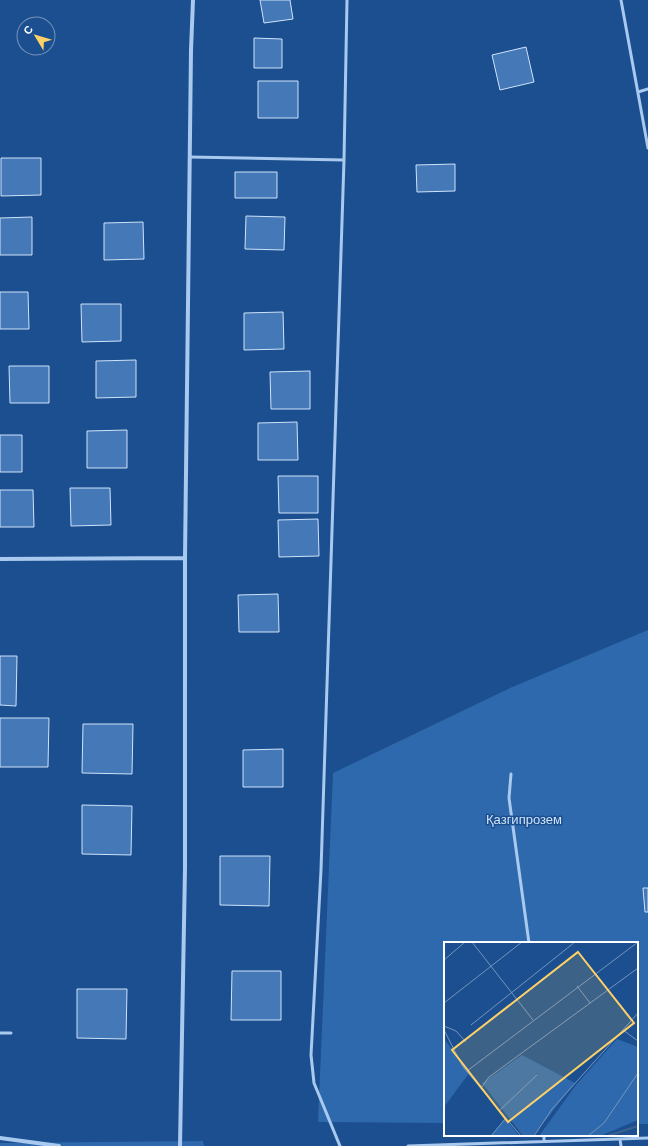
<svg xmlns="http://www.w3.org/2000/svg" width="648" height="1146" font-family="Helvetica,sans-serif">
<rect width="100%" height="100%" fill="#1b4f8f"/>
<path fill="#2e69ad" d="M648 630V1124H637V943H445V1123L318 1122 333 773 510 688Z
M203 1141 204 1146H0V1143Z"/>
<path fill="#4478b7" stroke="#cfe3fa" d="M260 0H290L293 19 264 23Z
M254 38 282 39V68H254Z
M526 47 534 82 500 90 492 55Z
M258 81H298V118H258Z
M1 158H41V195L1 196Z
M455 164V191L417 192 416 165Z
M235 172H277V198H235Z
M246 216 285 217 284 250 245 249Z
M32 217V255H0V218Z
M143 222 144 259 104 260V223Z
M0 292H28L29 329H0Z
M81 304H121V341L82 342Z
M283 312 284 349 244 350V313Z
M136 360V397L96 398V361Z
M9 366H49V403H10Z
M310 371V409H271L270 372Z
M297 422 298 460H258V423Z
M127 430V468H87V431Z
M0 435H22V472H0Z
M278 476H318V513H279Z
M70 488H110L111 525 71 526Z
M0 490H33L34 527H0Z
M318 519 319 556 279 557 278 520Z
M278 594 279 632H239L238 595Z
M0 656H17L16 706 0 705Z
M0 718H49L48 767H0Z
M83 724H133L132 774 82 773Z
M283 749V787H243V750Z
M82 805 132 806 131 855 82 854Z
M220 856H270L269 906 220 905Z
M643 888H648V912H645Z
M232 971H281V1020H231Z
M77 989H127L126 1039 77 1038Z"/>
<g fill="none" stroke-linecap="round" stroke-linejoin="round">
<path stroke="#a9c9ee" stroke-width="3" d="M621 0 648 148
M638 92 648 89
M190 157 344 160
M511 774 509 798 529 943
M0 1033H11
M544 1135V1141
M620 1139 621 1146
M340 1146 314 1083 311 1055 321 870 344 160 347 0
M408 1146 648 1138"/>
<path stroke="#a9c9ee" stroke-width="4" d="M0 559 185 558
M0 1138 59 1146
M180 1146 185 868V558L191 50 193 0"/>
</g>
<g text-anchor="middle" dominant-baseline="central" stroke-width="3" stroke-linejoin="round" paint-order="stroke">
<g font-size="13" fill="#cfe3fa" stroke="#1b4f8f">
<text x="524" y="819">Қазгипрозем</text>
</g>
</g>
<g transform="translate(444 942)">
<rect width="194" height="194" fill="#1b4f8f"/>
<path d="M0 97 26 130 0 165ZM173 97 194 105V178L156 194H95L132 143ZM78 113 131 141 89 194H79L38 141ZM61 176 75 194H47Z" fill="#2e69ad"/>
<path fill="none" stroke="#3c6290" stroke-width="2" d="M163 194 194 184"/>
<path fill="none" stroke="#7695bc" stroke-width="1" d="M28 0 89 78M0 18 21 0M133 44 146 61M0 61 78 0M27 83 131 0M0 84 12 89 22 100M0 88 19 125 77 194M179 88 194 99M23 129 194 0M37 146 45 135 194 26M56 168 93 133M47 194 62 176M90 194 108 167 194 71M144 194 160 181 194 131"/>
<path fill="#ffd166" fill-opacity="0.15" stroke="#ffd166" stroke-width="2" d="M134 10 190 81 64 180 8 108Z"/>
<rect width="194" height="194" fill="none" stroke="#fff" stroke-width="2"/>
</g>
<g transform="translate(36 36) rotate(308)"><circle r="19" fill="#1b4f8f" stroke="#7695bc"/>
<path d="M0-3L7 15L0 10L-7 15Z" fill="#ffd166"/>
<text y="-6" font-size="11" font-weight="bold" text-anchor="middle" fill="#ffffff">С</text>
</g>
</svg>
